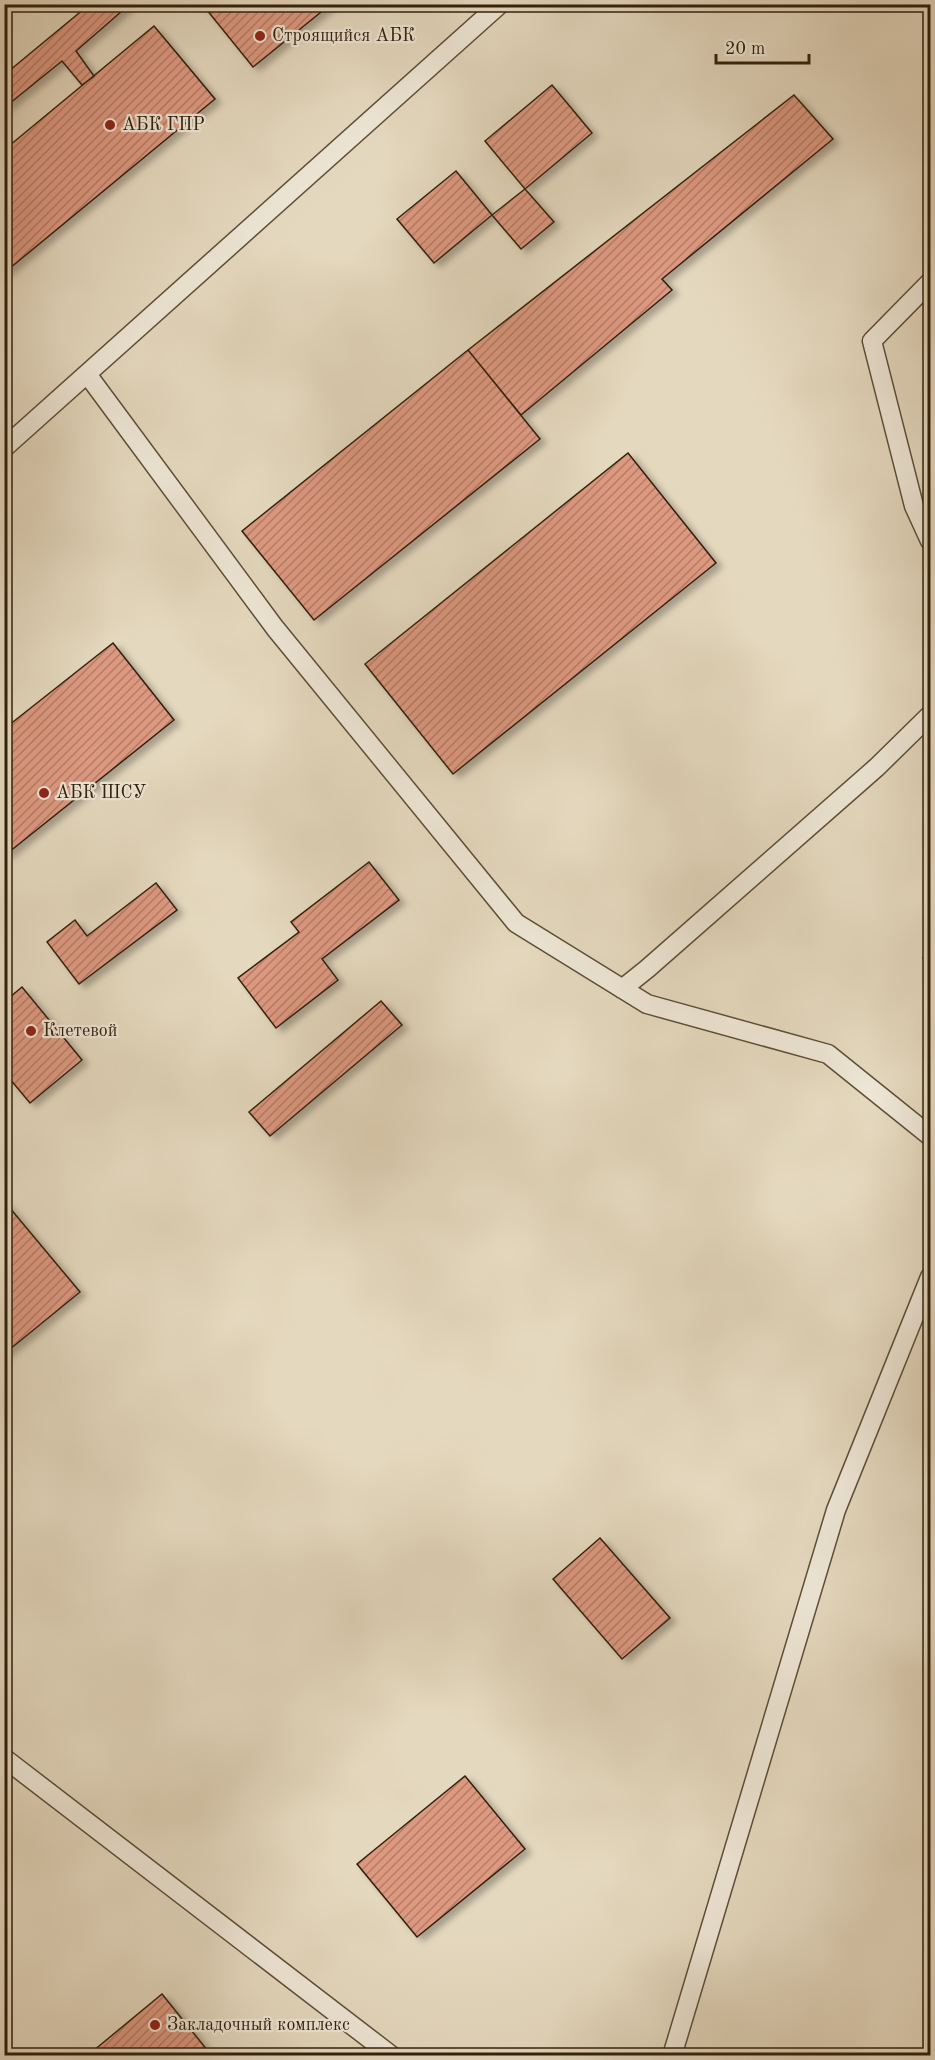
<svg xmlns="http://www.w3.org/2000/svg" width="935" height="2060" font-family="'Old Standard TT',serif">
<defs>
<pattern id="building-hatch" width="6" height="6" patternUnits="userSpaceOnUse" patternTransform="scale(1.5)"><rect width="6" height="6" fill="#dd9880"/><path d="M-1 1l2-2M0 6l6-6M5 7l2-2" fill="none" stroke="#b47c67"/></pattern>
<filter id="shadow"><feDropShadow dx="6" dy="4" stdDeviation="3" flood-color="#0004"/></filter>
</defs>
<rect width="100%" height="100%" fill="#e4d8be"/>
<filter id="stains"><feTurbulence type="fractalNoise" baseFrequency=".00333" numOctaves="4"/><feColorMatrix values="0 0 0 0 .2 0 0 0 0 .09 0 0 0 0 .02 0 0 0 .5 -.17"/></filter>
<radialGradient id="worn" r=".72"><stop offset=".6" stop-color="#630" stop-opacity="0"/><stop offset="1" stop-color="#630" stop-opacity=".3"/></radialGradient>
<path fill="url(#building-hatch)" stroke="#32200c" stroke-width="1.5" filter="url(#shadow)" d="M90 4H130L76 51 94 76 82 85 62 61 4 108V75Z
M202 4H331L253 67Z
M154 26 215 99 4 273V150Z
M552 85 592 133 525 189 485 141Z
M794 95 833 139 662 279 672 290 521 415 468 350Z
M456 171 492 215 434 263 397 219Z
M525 189 554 222 521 249 492 215Z
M468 350 540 439 314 620 242 531Z
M628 453 716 563 453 774 365 664Z
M113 643 174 720 4 856V729Z
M369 862 399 900 322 959 338 980 276 1028 238 978 299 932 291 922Z
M156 883 177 910 79 984 47 942 75 920 87 936Z
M930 946V963L923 958Z
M22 987 82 1060 30 1103 4 1072V1002Z
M381 1001 402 1025 270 1136 249 1112Z
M4 1201 80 1292 4 1354Z
M600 1538 670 1618 622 1659 553 1579Z
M465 1776 525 1849 417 1937 357 1864Z
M162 1994 212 2056H87Z"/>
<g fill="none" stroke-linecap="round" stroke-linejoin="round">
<g stroke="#5e4e38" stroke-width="21">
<path id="service" d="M930 282 872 341 914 506 930 541
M87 374 275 628 516 923 647 1004 828 1054 930 1136
M4 448 499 5
M622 989 647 969 877 767 930 715
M4 1758 392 2056
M672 2056 836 1510 930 1277"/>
</g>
<use href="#service" stroke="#ede6d5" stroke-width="18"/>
</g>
<g fill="#8f2418" stroke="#ede6d5" stroke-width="2">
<circle cx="260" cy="36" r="6"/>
<circle cx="110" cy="125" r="6"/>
<circle cx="44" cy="793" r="6"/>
<circle cx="31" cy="1031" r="6"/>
<circle cx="155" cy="2025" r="6"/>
</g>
<g text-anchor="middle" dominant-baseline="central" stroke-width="4.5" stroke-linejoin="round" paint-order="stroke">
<g font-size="18" fill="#32200c" stroke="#ede6d5" text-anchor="start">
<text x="272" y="36">Строящийся АБК</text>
<text x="122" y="125">АБК ГПР</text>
<text x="56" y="793">АБК ШСУ</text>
<text x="43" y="1031">Клетевой</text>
<text x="167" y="2025">Закладочный комплекс</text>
</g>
</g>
<rect width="935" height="2060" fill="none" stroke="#e4d8be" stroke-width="24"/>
<rect x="6" y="6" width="923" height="2048" fill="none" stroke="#32200c" stroke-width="3"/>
<rect x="12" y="12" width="911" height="2036" fill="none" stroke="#32200c" stroke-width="1.5"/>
<path d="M716 54v9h93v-9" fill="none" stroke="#32200c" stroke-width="3"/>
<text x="725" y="54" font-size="18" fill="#32200c" stroke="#ede6d5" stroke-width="4.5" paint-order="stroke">20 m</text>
<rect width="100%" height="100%" filter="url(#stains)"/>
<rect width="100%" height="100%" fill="url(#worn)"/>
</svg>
